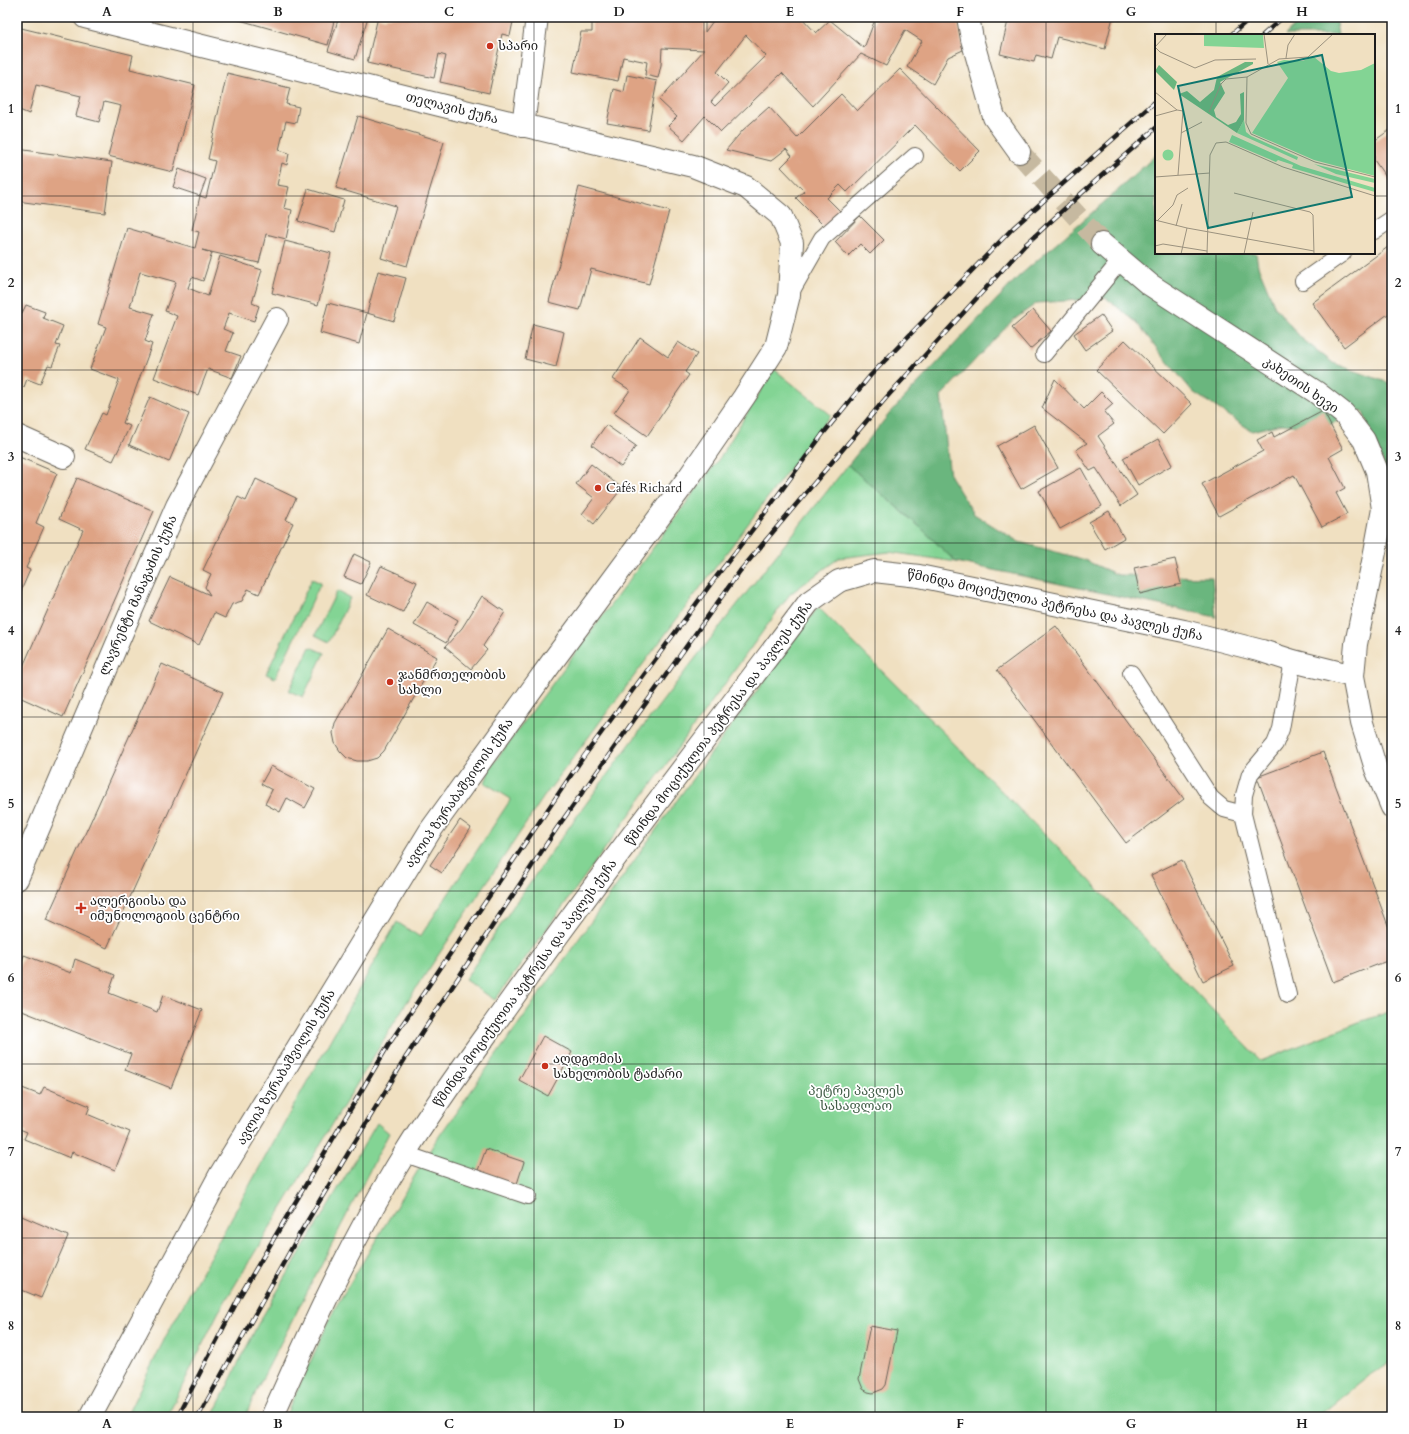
<svg xmlns="http://www.w3.org/2000/svg" width="1409" height="1434" font-family="Cardo,'Noto Serif Georgian',serif">
<rect width="100%" height="100%" fill="#fff"/>
<filter id="ink" filterUnits="userSpaceOnUse"><feTurbulence type="fractalNoise" baseFrequency=".025" numOctaves="2"/><feDisplacementMap in="SourceGraphic" scale="8" xChannelSelector="R" yChannelSelector="G"/><feConvolveMatrix kernelMatrix="1 2 1 2 8 2 1 2 1" color-interpolation-filters="sRGB"/></filter>
<filter id="wash" filterUnits="userSpaceOnUse"><feTurbulence type="fractalNoise" baseFrequency=".012" numOctaves="4" result="noise"/><feDisplacementMap in="SourceGraphic" scale="16" xChannelSelector="R" yChannelSelector="G"/><feGaussianBlur stdDeviation="0.9" result="paint"/><feColorMatrix in="noise" values="0 0 0 0 0 0 0 0 0 0 0 0 0 0 0 0 0 1.4 0 .05"/><feComposite in="paint" operator="in"/></filter>
<g filter="url(#wash)">
<rect width="100%" height="100%" fill="#f0e0c1"/>
<path fill="#83d494" stroke="#507858" d="M774 369 831 415 813 437 543 798 403 1008 218 1313 167 1417H126L166 1336 324 1051 397 922 420 937 511 799 485 783 490 768 721 456Z
M848 465 920 527 956 562 889 552 839 558 790 594 495 1000 465 980C487 946 509 911 533 878 632 736 740 600 848 465Z
M312 579 321 583 275 678 266 674Z
M337 591 350 598 329 642 315 635Z
M818 607 1077 867 1261 1061 1359 1022 1392 1011V1361L1368 1376 1317 1417H285L335 1308 435 1142 680 796Z
M310 647 324 653 303 697 289 691Z
M377 1123 389 1133 258 1387 245 1417H212L258 1324Z"/>
<path fill="#6ab67e" stroke="#43694d" d="M1304 17H1335L1338 35H1285Z
M1156 155V253H1256L1258 266 1275 307 1301 338 1333 363 1392 384V485L1362 410 1322 428 1281 424 1252 431 1193 392 1162 355 1136 322 1106 298 1037 303 1012 321 941 396 950 476 974 514 1019 542 1082 559 1118 575 1212 577 1216 617 956 562 920 527 848 465 890 413 1018 277 1118 190Z"/>
<g id="blocks">
<path fill="#dea384" fill-rule="evenodd" d="M229 17H335L328 45Z
M339 17H368L355 59 328 51Z
M378 17 386 19V17H489L505 20 506 17H514L510 36 502 34 489 93 440 82 446 56 439 54 434 78 367 63Z
M592 17H705V32L716 17H801L816 33 830 20 864 48 876 17H957L963 50 948 57 933 84 907 67 922 41 905 30 886 66 861 54 813 106 782 73 721 132 705 116 684 140 668 126 677 117 659 100 704 50 662 48 661 65 658 78 645 75 647 62 623 57 618 81 573 72 581 32H592ZM746 35 766 56 715 106 711 102 728 83 717 72Z
M1009 17H1113L1105 49 1057 37 1051 59 1036 55 1034 62 1000 54Z
M17 27 133 55 130 69 195 85 173 172 108 156 121 106 104 102 99 122 76 116 81 96 36 85 29 114 17 109Z
M900 69 980 151 960 171 915 125 847 192 840 185 827 198 840 211 825 227 796 198 804 191 781 167 792 156 786 149 771 161 726 150 743 130 769 107 797 138 841 94 857 111Z
M227 73 290 88 286 104 299 107 296 123 286 121 279 150 289 153 287 165 282 163 277 185 289 187 284 208 292 210 286 239 266 234 259 263 202 250 212 253 203 281 192 277 188 288 208 296 220 256 262 270 252 303 259 306 254 321 229 313 223 329 233 333 226 351 241 356 232 378 208 369 198 395 154 378 177 316 165 311 176 282 140 272 130 307 154 314 145 341 152 344 123 423 130 426 113 461 85 449 102 413 106 415 119 380 90 369 106 327 98 324 127 228 195 248 199 232 192 230 200 196 173 187 179 169 206 179 200 196 206 198 215 161 208 159Z
M627 75 657 81 648 130 607 123 614 89 624 92Z
M358 116 444 142 407 266 381 258 396 206 336 188Z
M1391 129 1392 131V181L1390 183 1374 160V141Z
M17 149 112 162 105 213 17 201Z
M579 187 669 211 649 284 591 269 580 310 549 302Z
M308 189 344 200 335 232 298 221Z
M17 203 22 205 17 219Z
M860 216 884 240 870 254 860 244 848 256 835 242Z
M285 241 331 253 318 305 272 293Z
M1392 244V311L1344 347 1312 303Z
M378 271 406 278 394 321 367 313Z
M328 303 367 313 359 344 320 333Z
M26 305 45 312 43 318 63 326 56 345 60 346 52 366 48 365 40 384 27 379 24 387 17 385V311L22 313Z
M1033 310 1051 331 1030 349 1012 328Z
M1101 315 1112 331 1085 350 1074 334Z
M533 324 564 332 556 367 525 359Z
M640 337 668 357 678 342 697 354 685 372 689 375 647 436 614 413 630 390 613 379Z
M1125 340 1192 404 1163 434 1096 370Z
M1055 379 1084 409 1101 392 1113 404 1104 412 1114 424 1098 436 1137 495 1121 506 1096 468 1090 471 1076 450 1087 443 1042 408Z
M150 397 189 414 169 462 129 445Z
M1323 411 1343 449 1329 457 1345 488 1336 493 1347 514 1322 527 1294 475 1219 516 1202 484 1263 451 1257 440 1272 432 1274 437Z
M606 425 636 446 621 467 592 445Z
M1034 425 1058 468 1021 489 997 446Z
M1158 439 1172 465 1138 485 1123 458Z
M17 456 57 473 36 523 44 527 26 568 30 570 17 600Z
M591 464 622 488 594 524 582 514 594 498 576 484Z
M1081 468 1102 506 1060 529 1039 491Z
M77 478 154 511 63 717 17 696V680L83 530 59 519Z
M256 479 296 498 286 520 293 523 259 594 248 589 242 601 232 604 225 618 214 613 199 645 149 621 170 577 210 595 205 587 211 574 203 570 238 497 246 501Z
M1109 511 1124 538 1105 549 1089 522Z
M354 554 371 562 361 584 344 577Z
M1175 559 1181 584 1140 594 1134 568Z
M381 566 417 582 403 612 367 595Z
M482 596 505 612 483 646 487 650 471 669 445 647 462 628Z
M427 602 458 620 446 643 414 625Z
M1056 626 1184 799 1126 843 997 670Z
M388 629 437 657 384 751 377 758 367 761H357L347 758 340 751 335 743 333 733 335 723Z
M162 664 223 692 107 948 46 920Z
M1323 752 1392 936V959L1333 982 1257 777Z
M271 766 315 789 305 808 287 798 280 812 265 804 272 790 261 784Z
M460 820 471 828 442 873 430 865Z
M1182 860 1234 966 1203 981 1151 875Z
M24 955 71 973 75 959 115 975 109 993 157 1012 163 995 202 1010 171 1088 125 1070 131 1054 17 1009V973Z
M543 1036 572 1052 548 1096 519 1080Z
M17 1086 40 1095 44 1087 90 1106 87 1114 130 1132 115 1170 72 1152 70 1158 24 1139 27 1132 17 1128Z
M486 1149 524 1162 516 1187 477 1173Z
M17 1214 68 1236 41 1298 17 1288Z
M870 1326 897 1331 886 1385 883 1389 873 1393 868 1392 863 1389 859 1379Z"/>
</g>
</g>
<g filter="url(#ink)">
<use href="#blocks" fill-opacity="0" stroke="#666156" stroke-width="1"/>
<g fill="none" stroke-linecap="round" stroke-linejoin="round">
<path stroke="#c6b9a0" stroke-width="22" stroke-dasharray="22 11" stroke-linecap="butt" d="M1019 152 1102 244"/>
<g stroke="#666156" stroke-width="18">
<path id="service" d="M1374 231 1392 219
M1303 281 1343 253
M791 292 822 238 915 156
M1044 354 1121 260
M1131 673 1211 798 1224 809 1243 814
M1288 995 1243 814 1244 795 1250 774 1275 744 1281 729 1293 661
M405 1154 528 1196"/>
</g>
<g stroke="#666156" stroke-width="24">
<path id="minor" d="M968 17 972 39 994 117 1019 152
M1102 244 1149 284 1316 392 1344 414 1364 440 1377 471 1383 509 1375 552 1356 644 1353 676 1362 723 1376 769 1392 807
M17 436 64 457
M17 879 123 630 177 506 277 319
M272 1417C312 1327 353 1237 405 1153 438 1099 477 1048 514 996 609 862 711 733 809 602L839 581 874 571 919 576 1184 631 1262 651 1293 661 1353 676"/>
</g>
<g stroke="#666156" stroke-width="24">
<path id="tertiary" d="M85 17 464 111 693 166 746 187 781 216 792 243 789 295 776 347 744 397 689 477 552 662 430 831 220 1175 90 1417
M523 126 537 17"/>
</g>
<use href="#service" stroke="#fff" stroke-width="16"/>
<use href="#minor" stroke="#fff" stroke-width="22"/>
<use href="#tertiary" stroke="#fff" stroke-width="22"/>
<g stroke="#1c1c1c" stroke-width="4.5">
<path id="rail" d="M1231 35 1251 17
M1263 35 1283 17
M177 1417 241 1294 389 1044 582 759 713 581 756 525 822 435 870 376 1013 228 1156 101
M198 1417 299 1235 406 1057 557 828 740 571 886 398 1025 245 1083 192 1156 128"/>
</g>
<use href="#rail" stroke="#fff" stroke-width="3" stroke-dasharray="9" stroke-linecap="butt"/>
</g>
</g>
<path fill="none" stroke="#1c1c1c" stroke-width="1" stroke-opacity="0.55" d="M193 17V1417M363 17V1417M534 17V1417M704 17V1417M875 17V1417M1046 17V1417M1216 17V35M17 196H1156M1374 196H1392M1216 253V1417M17 370H1392M17 543H1392M17 717H1392M17 891H1392M17 1064H1392M17 1238H1392"/>
<g fill="#c8321e" stroke="#fff" stroke-width="1.5">
<circle cx="490" cy="46" r="4"/>
<circle cx="598" cy="488" r="4"/>
<circle cx="390" cy="682" r="4"/>
<path d="M79 902h4v4h4v4h-4v4h-4v-4h-4v-4h4z"/>
<circle cx="545" cy="1066" r="4"/>
</g>
<g text-anchor="middle" dominant-baseline="central" stroke-width="3.5" stroke-linejoin="round" paint-order="stroke">
<g font-size="13" fill="#1c1c1c" stroke="#fff" text-anchor="start">
<text x="498" y="46">სპარი</text>
<text x="606" y="488">Cafés Richard</text>
<text x="398" y="675">ჯანმრთელობის<tspan x="398" dy="15">სახლი</tspan></text>
<text x="90" y="901">ალერგიისა და<tspan x="90" dy="15">იმუნოლოგიის ცენტრი</tspan></text>
<text x="553" y="1059">აღდგომის<tspan x="553" dy="15">სახელობის ტაძარი</tspan></text>
</g>
<g font-size="13" fill="#1c1c1c" stroke="#fff">
<text transform="translate(452 108) rotate(14)">თელავის ქუჩა</text>
<text transform="translate(1301 385) rotate(35)">კახეთის ხევი</text>
<text transform="translate(138 595) rotate(-66)">ლავრენტი მანაგაძის ქუჩა</text>
<text transform="translate(1055 605) rotate(12)">წმინდა მოციქულთა პეტრესა და პავლეს ქუჩა</text>
<text transform="translate(719 723) rotate(-53)">წმინდა მოციქულთა პეტრესა და პავლეს ქუჩა</text>
<text transform="translate(459 793) rotate(-55)">ავლიპ ზურაბაშვილის ქუჩა</text>
<text transform="translate(525 983) rotate(-54)">წმინდა მოციქულთა პეტრესა და პავლეს ქუჩა</text>
<text transform="translate(286 1067) rotate(-59)">ავლიპ ზურაბაშვილის ქუჩა</text>
</g>
<g font-size="13" fill="#405c46" stroke="#fff">
<text x="856" y="1091">პეტრე პავლეს<tspan x="856" dy="15">სასაფლაო</tspan></text>
</g>
</g>
<g transform="translate(1155 34)">
<rect width="220" height="220" fill="#f0e0c1"/>
<path d="M49 0H108L109 14 49 12ZM159 23 176 37 184 39 206 36 220 29V142L159 126 97 99 133 44 122 28 129 26 147 27ZM89 86 91 98 96 102 143 123 142 126 82 99ZM77 101 146 132 220 154V158L137 134 138 131 123 126 121 128 74 108ZM7.5 121a5.5 5.5 0 1 1 11 0a5.5 5.5 0 1 1-11 0ZM159 130 220 145V149L181 140Z" fill="#83d494"/>
<path d="M90 28H98V30L65 48 70 59 59 76 61 83 73 91 81 88 86 80 85 60 89 58V86L82 99 24 60 32 57 45 68 59 56 62 43ZM4 31 22 48 19 56 0 37Z" fill="#6ab67e"/>
<path fill="none" stroke="#9b927f" stroke-width="1" d="M109 0 113 30M0 13 5 18 40 34 60 26 101 25M0 13 12 0M131 24 133 11 140 0M92 43 91 89 96 100 160 128 220 143M0 58 22 76M54 78 66 50 71 45 92 43 124 25 153 23 178 0M0 82 22 76 28 77 23 141M26 99 47 88M0 143 55 139M79 159 155 178 158 181 159 220M0 186 32 194 159 217M2 187 18 171 22 161 33 154M21 192 27 170M0 212 8 210 52 217M26 220 32 194M52 220 55 121 61 109 71 108 128 133 220 162M89 220 98 178"/>
<path fill="#0f766e" fill-opacity="0.15" stroke="#0f766e" stroke-width="2" d="M167 21 197 163 53 194 23 52Z"/>
<rect width="220" height="220" fill="none" stroke="#1c1c1c" stroke-width="2"/>
</g>
<rect width="1409" height="1434" fill="none" stroke="#fff" stroke-width="44"/>
<rect x="22" y="22" width="1365" height="1390" fill="none" stroke="#1c1c1c" stroke-width="1.5"/>
<g font-size="13" text-anchor="middle" font-weight="bold" fill="#1c1c1c">
<text x="107" y="16">A</text>
<text x="278" y="16">B</text>
<text x="449" y="16">C</text>
<text x="619" y="16">D</text>
<text x="790" y="16">E</text>
<text x="960" y="16">F</text>
<text x="1131" y="16">G</text>
<text x="1302" y="16">H</text>
<text x="11" y="113">1</text>
<text x="1398" y="113">1</text>
<text x="11" y="287">2</text>
<text x="1398" y="287">2</text>
<text x="11" y="461">3</text>
<text x="1398" y="461">3</text>
<text x="11" y="635">4</text>
<text x="1398" y="635">4</text>
<text x="11" y="808">5</text>
<text x="1398" y="808">5</text>
<text x="11" y="982">6</text>
<text x="1398" y="982">6</text>
<text x="11" y="1156">7</text>
<text x="1398" y="1156">7</text>
<text x="11" y="1330">8</text>
<text x="1398" y="1330">8</text>
<text x="107" y="1428">A</text>
<text x="278" y="1428">B</text>
<text x="449" y="1428">C</text>
<text x="619" y="1428">D</text>
<text x="790" y="1428">E</text>
<text x="960" y="1428">F</text>
<text x="1131" y="1428">G</text>
<text x="1302" y="1428">H</text>
</g>
</svg>
